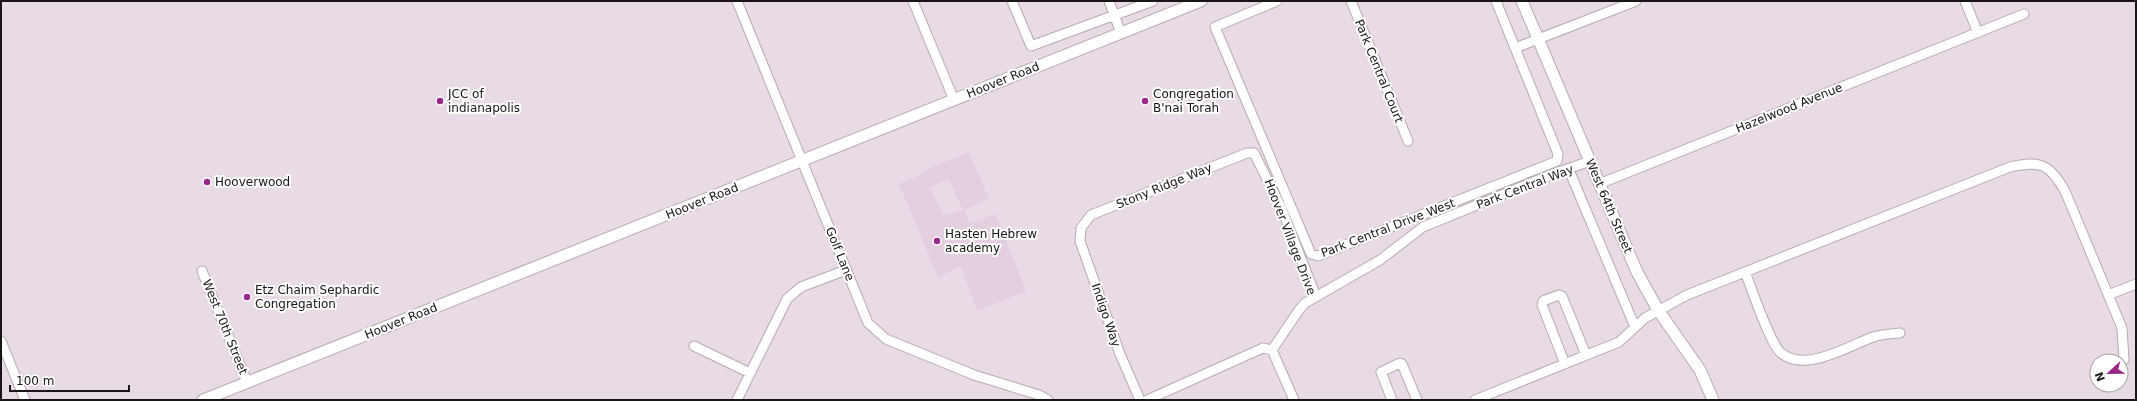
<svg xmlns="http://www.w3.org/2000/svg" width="2137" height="401" font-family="'DejaVu Sans',sans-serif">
<rect width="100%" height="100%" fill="#e8dbe5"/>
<path fill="#e3cfde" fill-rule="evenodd" d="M969 152 989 199 964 210 969 223 996 214 1026 291 977 311 961 266 938 277 899 184 925 173 927 178 925 170ZM949 179 963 210 943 216 930 187Z"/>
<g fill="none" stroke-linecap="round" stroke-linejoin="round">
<g stroke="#b7aab4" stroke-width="11">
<path id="minor" d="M737 1 868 323 886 339 974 375 1039 395 1048 400
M913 1 954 100
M1012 1 1031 46 1153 1
M1109 1 1121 33
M1277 1 1215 27 1311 254 1318 256 1557 161 1558 154 1496 1
M1351 1 1408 141
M1965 1 1978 33
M1515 48 1636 1
M1569 170 1635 327
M1599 184 2024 14
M202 271 247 382
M1745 272C1752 289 1769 342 1781 353 1805 373 1849 346 1873 337 1882 334 1891 334 1900 333
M2108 295 2136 284
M1 341 25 400
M694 346 750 373
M1272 350 1299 310 1305 303 1380 260 1423 227 1553 174 1590 161
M1272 350 1294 400
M1565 364 1542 305 1543 301 1559 295 1562 296 1586 355
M737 400 787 299 801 287 846 270
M1140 400 1120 354 1080 241 1081 228 1091 215 1247 153H1254L1281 207 1316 297
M1147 400 1263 348 1272 350
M1392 400 1381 372 1400 363 1402 364 1417 400
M1475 400 1619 342 1645 318 1687 295 2010 167C2041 160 2049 164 2065 191L2122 328 2124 360"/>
</g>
<g stroke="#b7aab4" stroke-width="13">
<path id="tertiary" d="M1522 1 1637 272 1658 310 1700 370 1713 400
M203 400 1201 1"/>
</g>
<use href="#minor" stroke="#fff" stroke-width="9"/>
<use href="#tertiary" stroke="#fff" stroke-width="11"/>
</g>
<g fill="#982989" stroke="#fff" stroke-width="1.5">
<circle cx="440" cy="101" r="4"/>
<circle cx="1145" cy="101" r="4"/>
<circle cx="207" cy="182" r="4"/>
<circle cx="937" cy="241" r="4"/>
<circle cx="247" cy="297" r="4"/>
</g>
<g text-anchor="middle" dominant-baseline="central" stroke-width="4" stroke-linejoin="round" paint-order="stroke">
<g font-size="12" fill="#181417" stroke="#fff">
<text transform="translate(1379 71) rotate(68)">Park Central Court</text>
<text transform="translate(1003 80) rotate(-22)">Hoover Road</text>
<text transform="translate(1789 108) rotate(-22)">Hazelwood Avenue</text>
<text transform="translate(1164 186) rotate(-22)">Stony Ridge Way</text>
<text transform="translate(1525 187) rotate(-21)">Park Central Way</text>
<text transform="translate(702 201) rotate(-22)">Hoover Road</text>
<text transform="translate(1609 206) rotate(67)">West 64th Street</text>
<text transform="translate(1388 228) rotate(-21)">Park Central Drive West</text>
<text transform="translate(1290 237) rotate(69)">Hoover Village Drive</text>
<text transform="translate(840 254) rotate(68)">Golf Lane</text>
<text transform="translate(1106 315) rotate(71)">Indigo Way</text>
<text transform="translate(401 321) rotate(-22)">Hoover Road</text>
<text transform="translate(225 327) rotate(68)">West 70th Street</text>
</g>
<g font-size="12" fill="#181417" stroke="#fff" text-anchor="start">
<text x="448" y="94">JCC of<tspan x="448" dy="14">indianapolis</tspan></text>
<text x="1153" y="94">Congregation<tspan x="1153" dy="14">B'nai Torah</tspan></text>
<text x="215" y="182">Hooverwood</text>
<text x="945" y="234">Hasten Hebrew<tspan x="945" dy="14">academy</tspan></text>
<text x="255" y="290">Etz Chaim Sephardic<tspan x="255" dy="14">Congregation</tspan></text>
</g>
</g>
<rect width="2137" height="401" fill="none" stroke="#181417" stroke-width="4"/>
<g transform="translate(2109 373) rotate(248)"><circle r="19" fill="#ffffff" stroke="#a3a1a2"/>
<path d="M0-3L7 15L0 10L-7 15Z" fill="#982989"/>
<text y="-6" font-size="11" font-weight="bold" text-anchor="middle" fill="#181417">N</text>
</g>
<path d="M10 385v6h119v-6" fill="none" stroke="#181417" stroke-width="2"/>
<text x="16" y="385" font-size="12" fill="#181417" stroke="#ffffff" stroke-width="3" paint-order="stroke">100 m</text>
</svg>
